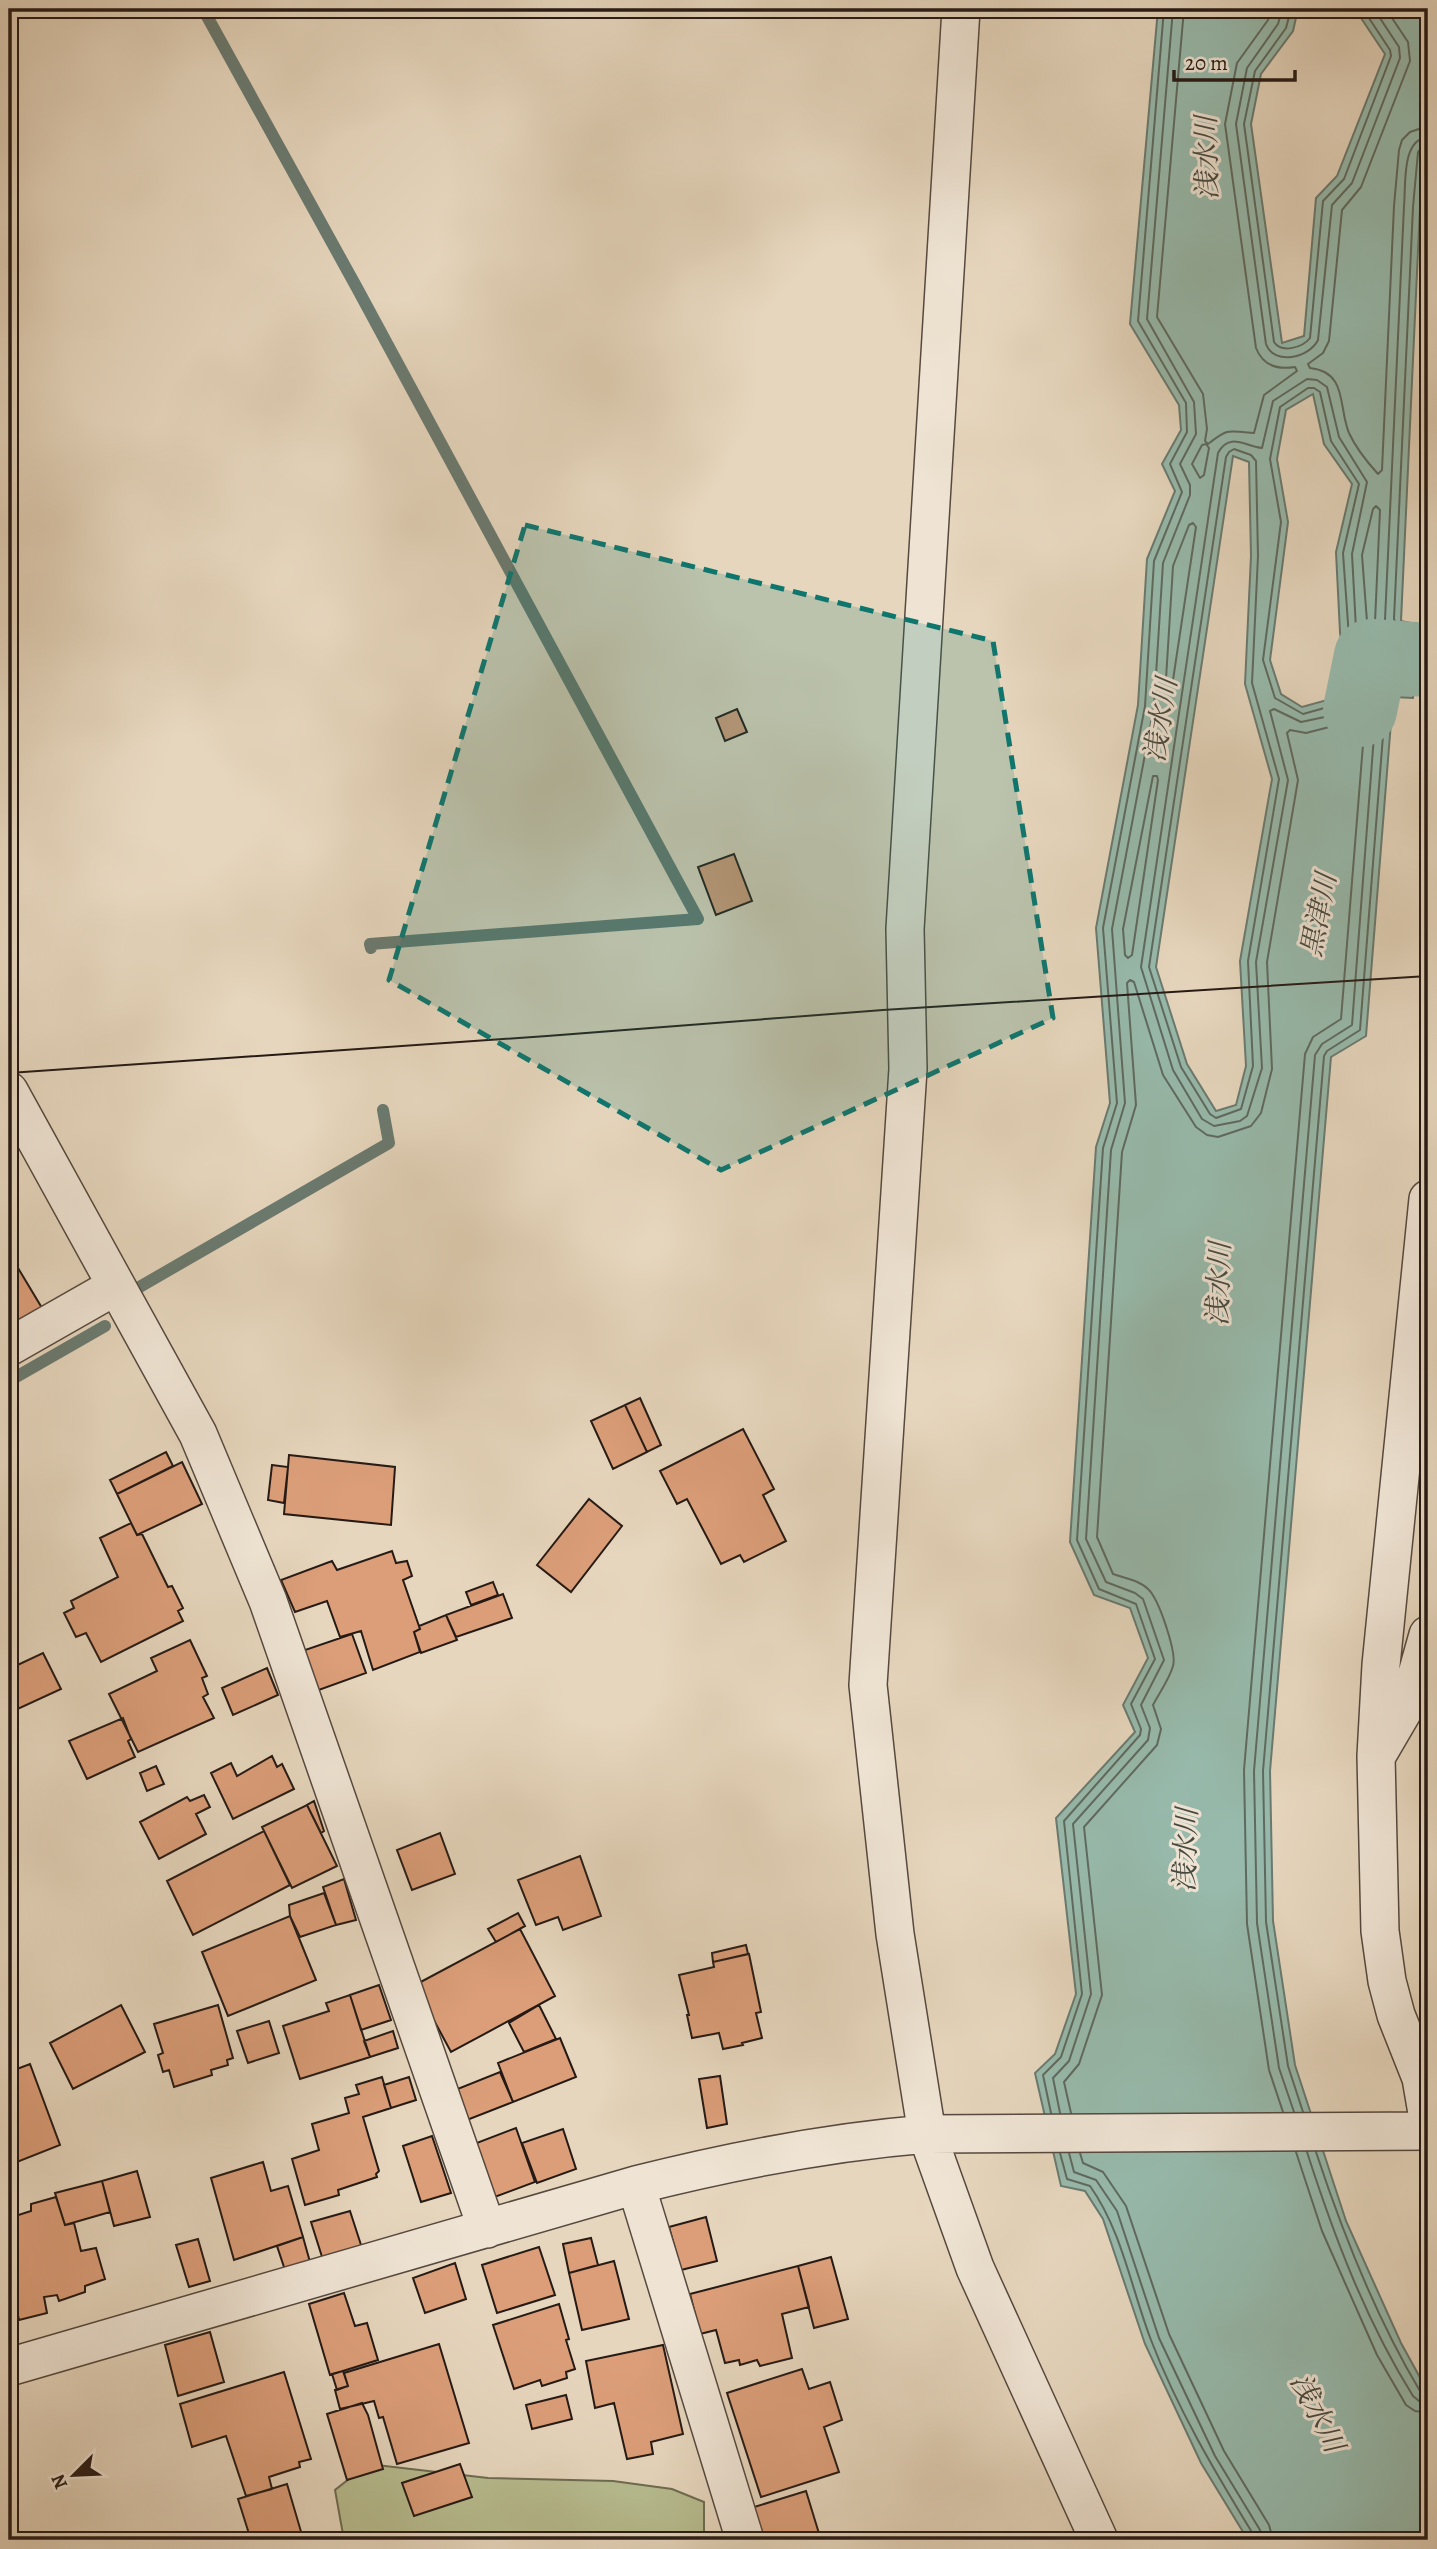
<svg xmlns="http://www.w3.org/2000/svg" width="1437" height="2549" font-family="Alegreya,'Noto Serif JP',serif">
<rect width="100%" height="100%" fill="#e6d6bd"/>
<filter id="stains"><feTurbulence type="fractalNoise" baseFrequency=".00286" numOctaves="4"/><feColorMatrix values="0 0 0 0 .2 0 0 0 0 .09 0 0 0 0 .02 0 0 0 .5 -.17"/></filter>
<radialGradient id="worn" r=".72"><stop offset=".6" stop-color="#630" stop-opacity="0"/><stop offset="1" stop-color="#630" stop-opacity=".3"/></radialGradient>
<path fill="#b7bd90" stroke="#6e6c52" stroke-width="2" d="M368 2464 488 2478 613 2481 672 2489 704 2502V2540H344L335 2490Z"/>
<path fill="#97baac" stroke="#6a7a70" stroke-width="2" fill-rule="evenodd" d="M1158 9H1298L1293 31 1261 74 1251 124 1282 343 1304 336 1316 198 1337 176 1385 54 1355 9H1428V116L1420 207 1401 621 1420 625 1413 698 1393 697 1366 1036 1331 1057 1270 1771 1273 1921 1295 2065 1346 2221 1401 2343 1428 2392V2540H1248L1201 2463 1145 2344 1103 2219 1085 2191 1061 2186 1035 2073 1055 2054 1076 1994 1056 1818 1135 1732 1123 1705 1148 1658 1130 1608 1094 1595 1070 1542 1096 1147 1110 1103 1096 928 1138 705 1147 559 1175 491 1162 464 1181 430 1179 405 1130 324ZM1313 394 1324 444 1352 484 1336 552 1340 632 1345 679 1331 699 1302 707 1281 694 1270 660 1288 522 1277 459 1286 410ZM1233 456 1249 462 1251 556 1245 684 1272 779 1240 961 1246 1066 1236 1105 1216 1111 1187 1064 1156 967Z"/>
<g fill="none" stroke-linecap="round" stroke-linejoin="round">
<path stroke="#5e6a60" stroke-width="2" d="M1184 9 1157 317 1203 394 1207 429 1205 441 1208 444C1231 426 1228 432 1254 433L1264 395 1297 371 1295 367C1277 370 1263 366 1256 348L1225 124 1237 63 1268 20 1271 9
M1282 9 1278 24 1247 68 1236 124 1266 344C1274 366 1309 358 1318 340L1332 205 1352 183 1400 58 1399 47 1374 9
M1291 9 1286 28 1255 71 1244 124 1274 342C1282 354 1303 347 1310 338L1323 201 1344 179 1391 56 1390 50 1363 9
M1386 9 1408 42 1410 61 1361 187 1342 210 1329 341 1323 353 1308 364 1310 368C1348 372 1338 407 1349 433 1355 446 1368 463 1378 474L1382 470 1394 206 1399 150 1402 140 1410 132 1428 126
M1307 379 1317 380 1327 387 1339 437 1367 482 1352 554 1359 685 1344 709 1334 715 1301 722 1274 709 1270 711 1288 780 1256 962 1262 1068 1247 1116 1240 1121 1214 1126 1202 1119 1173 1070 1141 967 1218 453C1229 432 1245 446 1262 448L1273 401Z
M1308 388H1314L1320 392 1331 441 1359 484 1343 553 1352 680 1335 705 1303 714 1275 698 1263 660 1281 522 1270 459 1280 407Z
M1206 444 1209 448 1204 475 1200 478 1192 464 1202 445Z
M1234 449 1251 455 1256 461 1258 556 1252 683 1279 779 1248 961 1253 1066 1241 1109 1216 1118 1210 1114 1181 1067 1149 967 1226 457 1229 452Z
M1376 506 1380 510 1375 622 1380 635 1391 647 1389 670 1374 678 1371 675 1362 555 1373 509Z
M1193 523 1196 527 1173 680 1169 683 1166 679 1173 566 1189 525Z
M1153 776H1157L1158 780 1132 955 1128 958 1125 955 1123 929Z
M1294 2112 1279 2068 1257 1923 1254 1771 1315 1055 1322 1044 1352 1025 1377 696 1384 684 1397 681 1399 678 1403 640 1390 631 1385 620 1404 206C1406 186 1401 139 1428 137
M1303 2112 1288 2066 1266 1922 1263 1771 1324 1056 1327 1051 1360 1030 1386 697 1390 690H1404L1407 687 1412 633 1397 626 1394 619 1413 207 1418 152 1422 147 1428 146
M1051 2113 1043 2075 1061 2057 1082 1994 1064 1821 1140 1735 1141 1729 1131 1704 1155 1659 1136 1604 1099 1589 1077 1540 1103 1148 1117 1103 1103 928 1145 706 1154 561 1182 492 1170 464 1187 432 1186 403 1138 321 1164 9
M1060 2113 1053 2078 1069 2061 1091 1994 1073 1824 1148 1740 1150 1728 1141 1705 1164 1660 1143 1599 1135 1593 1106 1582 1086 1539 1111 1150 1125 1103 1112 929 1154 707 1163 563 1190 495V485L1180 464 1196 434 1194 402 1147 319 1173 9
M1071 2113 1064 2082 1079 2064 1102 1995 1084 1827 1157 1745 1161 1729 1153 1705C1159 1693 1169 1680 1173 1666 1177 1653 1159 1599 1148 1589 1139 1580 1124 1578 1113 1574L1097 1537 1122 1152 1136 1105 1127 983 1130 980 1134 982 1163 1075 1196 1127 1207 1135 1218 1137 1251 1126 1261 1113 1272 1069 1267 962 1298 780 1287 733 1290 730 1306 733 1341 724 1362 703 1366 707 1341 1019 1313 1037 1305 1054 1244 1770 1247 1924 1269 2070 1283 2112
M1296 2152 1322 2231 1377 2355 1406 2405 1415 2411 1428 2413
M1307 2152C1334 2236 1366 2321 1413 2396L1419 2401 1428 2403
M1316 2152C1343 2234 1375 2316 1420 2391L1428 2394
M1060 2153 1067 2179 1090 2186C1122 2231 1131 2288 1151 2340 1177 2408 1215 2472 1253 2534L1254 2540
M1069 2153 1074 2172 1096 2180 1117 2211 1159 2338 1215 2456 1260 2530 1262 2540
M1080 2153 1083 2163 1103 2172 1126 2206 1169 2334 1224 2451 1269 2525 1273 2540"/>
<path stroke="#6a7a70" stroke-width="12" d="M203 9 357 288 698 919 370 944 371 948
M136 1289 389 1143 383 1110
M9 1381 105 1326"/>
<path stroke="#97baac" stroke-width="74" d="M1360 710 1371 656 1428 660"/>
</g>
<path fill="#db9e79" stroke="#261a15" stroke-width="2" d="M737 709 747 732 725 741 716 718Z
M734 854 752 901 716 915 698 867Z
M12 1258 45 1313 9 1335V1260Z
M640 1398 661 1445 647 1452 625 1405Z
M625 1405 647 1452 613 1469 591 1421Z
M743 1429 774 1489 763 1495 786 1541 744 1562 740 1555 721 1564 687 1499 677 1504 660 1471Z
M166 1452 173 1466 117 1494 110 1480Z
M289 1455 395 1467 391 1525 284 1514Z
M182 1462 202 1504 137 1535 117 1494Z
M272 1465 288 1467 284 1503 268 1500Z
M589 1499 622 1526 571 1592 537 1565Z
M131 1523 137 1535 142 1534 168 1587 172 1586 183 1608 178 1611 183 1621 101 1662 86 1633 76 1637 64 1613 74 1608 71 1601 118 1577 100 1538Z
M392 1551 396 1563 407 1561 412 1576 403 1580 420 1629 414 1632 420 1652 373 1670 361 1631 340 1637 327 1601 295 1612 281 1580 332 1561 337 1570Z
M493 1582 498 1595 471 1605 466 1592Z
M503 1594 512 1618 456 1637 446 1615Z
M446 1615 457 1640 421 1653 414 1632 420 1629 419 1626Z
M352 1634 366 1673 316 1691 302 1651Z
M190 1640 207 1676 202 1678 208 1694 203 1697 214 1718 138 1752 109 1694 157 1671 151 1658Z
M43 1653 61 1689 9 1713V1669Z
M267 1668 278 1695 233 1715 222 1688Z
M123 1718 131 1739 128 1741 135 1757 87 1779 69 1741Z
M272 1756 277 1767 282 1764 294 1789 233 1819 211 1773 231 1763 237 1776Z
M156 1766 164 1784 147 1791 140 1773Z
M204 1795 210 1807 196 1814 206 1834 159 1859 140 1822 187 1797 190 1801Z
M314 1801 324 1831 321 1833 307 1805Z
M307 1805 337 1866 292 1888 262 1827Z
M264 1831 290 1885 193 1935 167 1881Z
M440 1833 455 1874 412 1890 397 1850Z
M580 1856 601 1916 563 1930 558 1917 536 1925 518 1880Z
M344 1879 356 1920 336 1925 323 1887Z
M324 1893 336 1925 300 1937 290 1916 289 1905Z
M518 1913 525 1926 496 1942 488 1929Z
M290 1916 316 1980 228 2016 202 1952Z
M520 1929 555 1996 451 2052 415 1985Z
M746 1945 748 1954 713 1962 712 1953Z
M749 1954 761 2012 756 2013 762 2038 742 2043 743 2045 723 2049 719 2033 692 2038 687 2015H689L679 1975 714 1967 713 1962Z
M379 1985 391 2020 361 2030 350 1995Z
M350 1995 370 2057 300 2079 283 2026 329 2011 326 2003Z
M121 2005 145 2052 73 2089 50 2043Z
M218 2005 233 2058 227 2060 228 2065 211 2070 212 2075 174 2087 169 2070 163 2072 158 2055 163 2053 154 2024Z
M539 2005 556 2039 524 2052 509 2023Z
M269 2021 279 2053 248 2063 237 2031Z
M393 2031 398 2048 370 2057 364 2041Z
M560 2038 576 2077 513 2102 498 2063Z
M30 2064 60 2145 17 2162 9 2139V2072Z
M500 2072 513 2102 467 2120 455 2090Z
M720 2076 727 2124 707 2128 699 2079Z
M382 2077 391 2108 363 2117 379 2171 376 2174 377 2177 338 2190 339 2195 305 2205 292 2159 319 2150 312 2124 349 2113 345 2098 359 2094 356 2085Z
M409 2077 416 2100 391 2108 384 2085Z
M516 2128 535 2182 492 2198 474 2144Z
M563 2129 576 2169 537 2183 522 2143Z
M432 2136 451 2193 421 2202 403 2146Z
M263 2162 271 2191 288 2186 303 2237 234 2260 211 2178Z
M137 2171 150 2217 114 2226 102 2181Z
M102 2181 110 2212 65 2225 55 2193Z
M56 2197 65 2225 74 2223 81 2251 96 2248 105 2279 85 2286V2292L59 2301 57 2295 44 2297 47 2313 19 2320 9 2279V2271L14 2270 9 2251V2218L31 2211V2204Z
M350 2211 362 2248 323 2260 311 2222Z
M706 2217 717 2261 681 2270 669 2227Z
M303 2237 310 2262 285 2270 277 2246Z
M591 2238 598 2265 569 2273 563 2244Z
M198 2239 210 2281 189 2287 176 2245Z
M539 2247 555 2295 497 2313 482 2265Z
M831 2257 848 2319 814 2328 798 2266Z
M614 2261 629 2319 582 2330 569 2273Z
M455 2263 466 2299 425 2313 413 2278Z
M798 2266 809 2307 782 2314 792 2358 760 2366 757 2360 740 2365 739 2360 725 2363 716 2330 700 2334 690 2294Z
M344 2293 355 2326 367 2323 378 2360 330 2375 309 2304Z
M559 2304 569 2339 566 2340 575 2369 566 2372 567 2378 542 2386 540 2380 514 2389 493 2325Z
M210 2332 224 2382 178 2396 165 2345Z
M439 2344 469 2443 397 2464 383 2417 379 2418 374 2401 340 2409 335 2390 348 2386 344 2373Z
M663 2345 683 2434 651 2442 653 2454 627 2459 614 2403 595 2408 586 2361Z
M802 2369 809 2389 830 2382 842 2420 824 2427 839 2472 761 2497 727 2393Z
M343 2371 348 2386 337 2390 332 2374Z
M284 2372 311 2459 299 2462 300 2467 269 2477 272 2489 246 2496 226 2436 192 2447 180 2404Z
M566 2395 572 2419 532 2429 526 2405Z
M362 2403 368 2415 383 2469 347 2480 327 2414Z
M460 2464 472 2497 414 2516 402 2483Z
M287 2484 302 2535 287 2540H251L238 2499Z
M806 2491 821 2540H761L751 2508Z"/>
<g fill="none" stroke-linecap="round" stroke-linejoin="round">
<g stroke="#56493f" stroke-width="40">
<path id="street" d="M961 9 905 929 908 1069 868 1685 895 1934 927 2134 975 2268 1099 2540
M9 1091 198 1434 268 1601 487 2229
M1428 1199 1381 1665 1376 1756 1380 1931 1387 1981 1396 2015 1421 2078 1428 2119
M9 1347 116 1286
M1379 1752 1410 1699 1428 1635
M636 2185 745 2540
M9 2367 636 2185C731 2161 829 2142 927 2134L1428 2131"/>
</g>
<use href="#street" stroke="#efe4d4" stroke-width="37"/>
<path stroke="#261a15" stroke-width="2" d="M9 1073 547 1036 883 1010 1428 976"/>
</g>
<path fill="#0f766e" fill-opacity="0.2" stroke="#0f766e" stroke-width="5" stroke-dasharray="14 9" stroke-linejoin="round" d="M525 525 993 641 1053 1018 721 1170 389 980Z"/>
<g text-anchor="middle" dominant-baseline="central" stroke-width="6" stroke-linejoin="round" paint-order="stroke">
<g font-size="28" font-style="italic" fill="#484a42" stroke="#efe4d4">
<text transform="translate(1207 158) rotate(-91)">浅水川</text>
<text transform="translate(1161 720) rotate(-81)">浅水川</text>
<text transform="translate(1319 915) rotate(-79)">黒津川</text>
<text transform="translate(1219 1284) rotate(-88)">浅水川</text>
<text transform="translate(1186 1850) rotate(-88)">浅水川</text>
<text transform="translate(1317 2413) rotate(63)">浅水川</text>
</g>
</g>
<rect width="1437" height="2549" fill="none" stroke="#e6d6bd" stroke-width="35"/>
<rect x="10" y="10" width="1416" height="2528" fill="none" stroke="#261a15" stroke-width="3.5"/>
<rect x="18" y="18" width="1402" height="2514" fill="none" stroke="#261a15" stroke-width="2"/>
<g transform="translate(74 2475) rotate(246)" stroke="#efe4d4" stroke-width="5" paint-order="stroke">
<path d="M0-5L12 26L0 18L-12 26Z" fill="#261a15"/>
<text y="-10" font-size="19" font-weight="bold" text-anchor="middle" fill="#261a15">N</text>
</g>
<path d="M1174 70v10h121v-10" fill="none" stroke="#261a15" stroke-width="3.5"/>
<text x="1185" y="70" font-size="21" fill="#261a15" stroke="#efe4d4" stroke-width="5" paint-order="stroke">20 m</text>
<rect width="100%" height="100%" filter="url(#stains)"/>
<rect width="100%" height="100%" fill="url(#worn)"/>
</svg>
